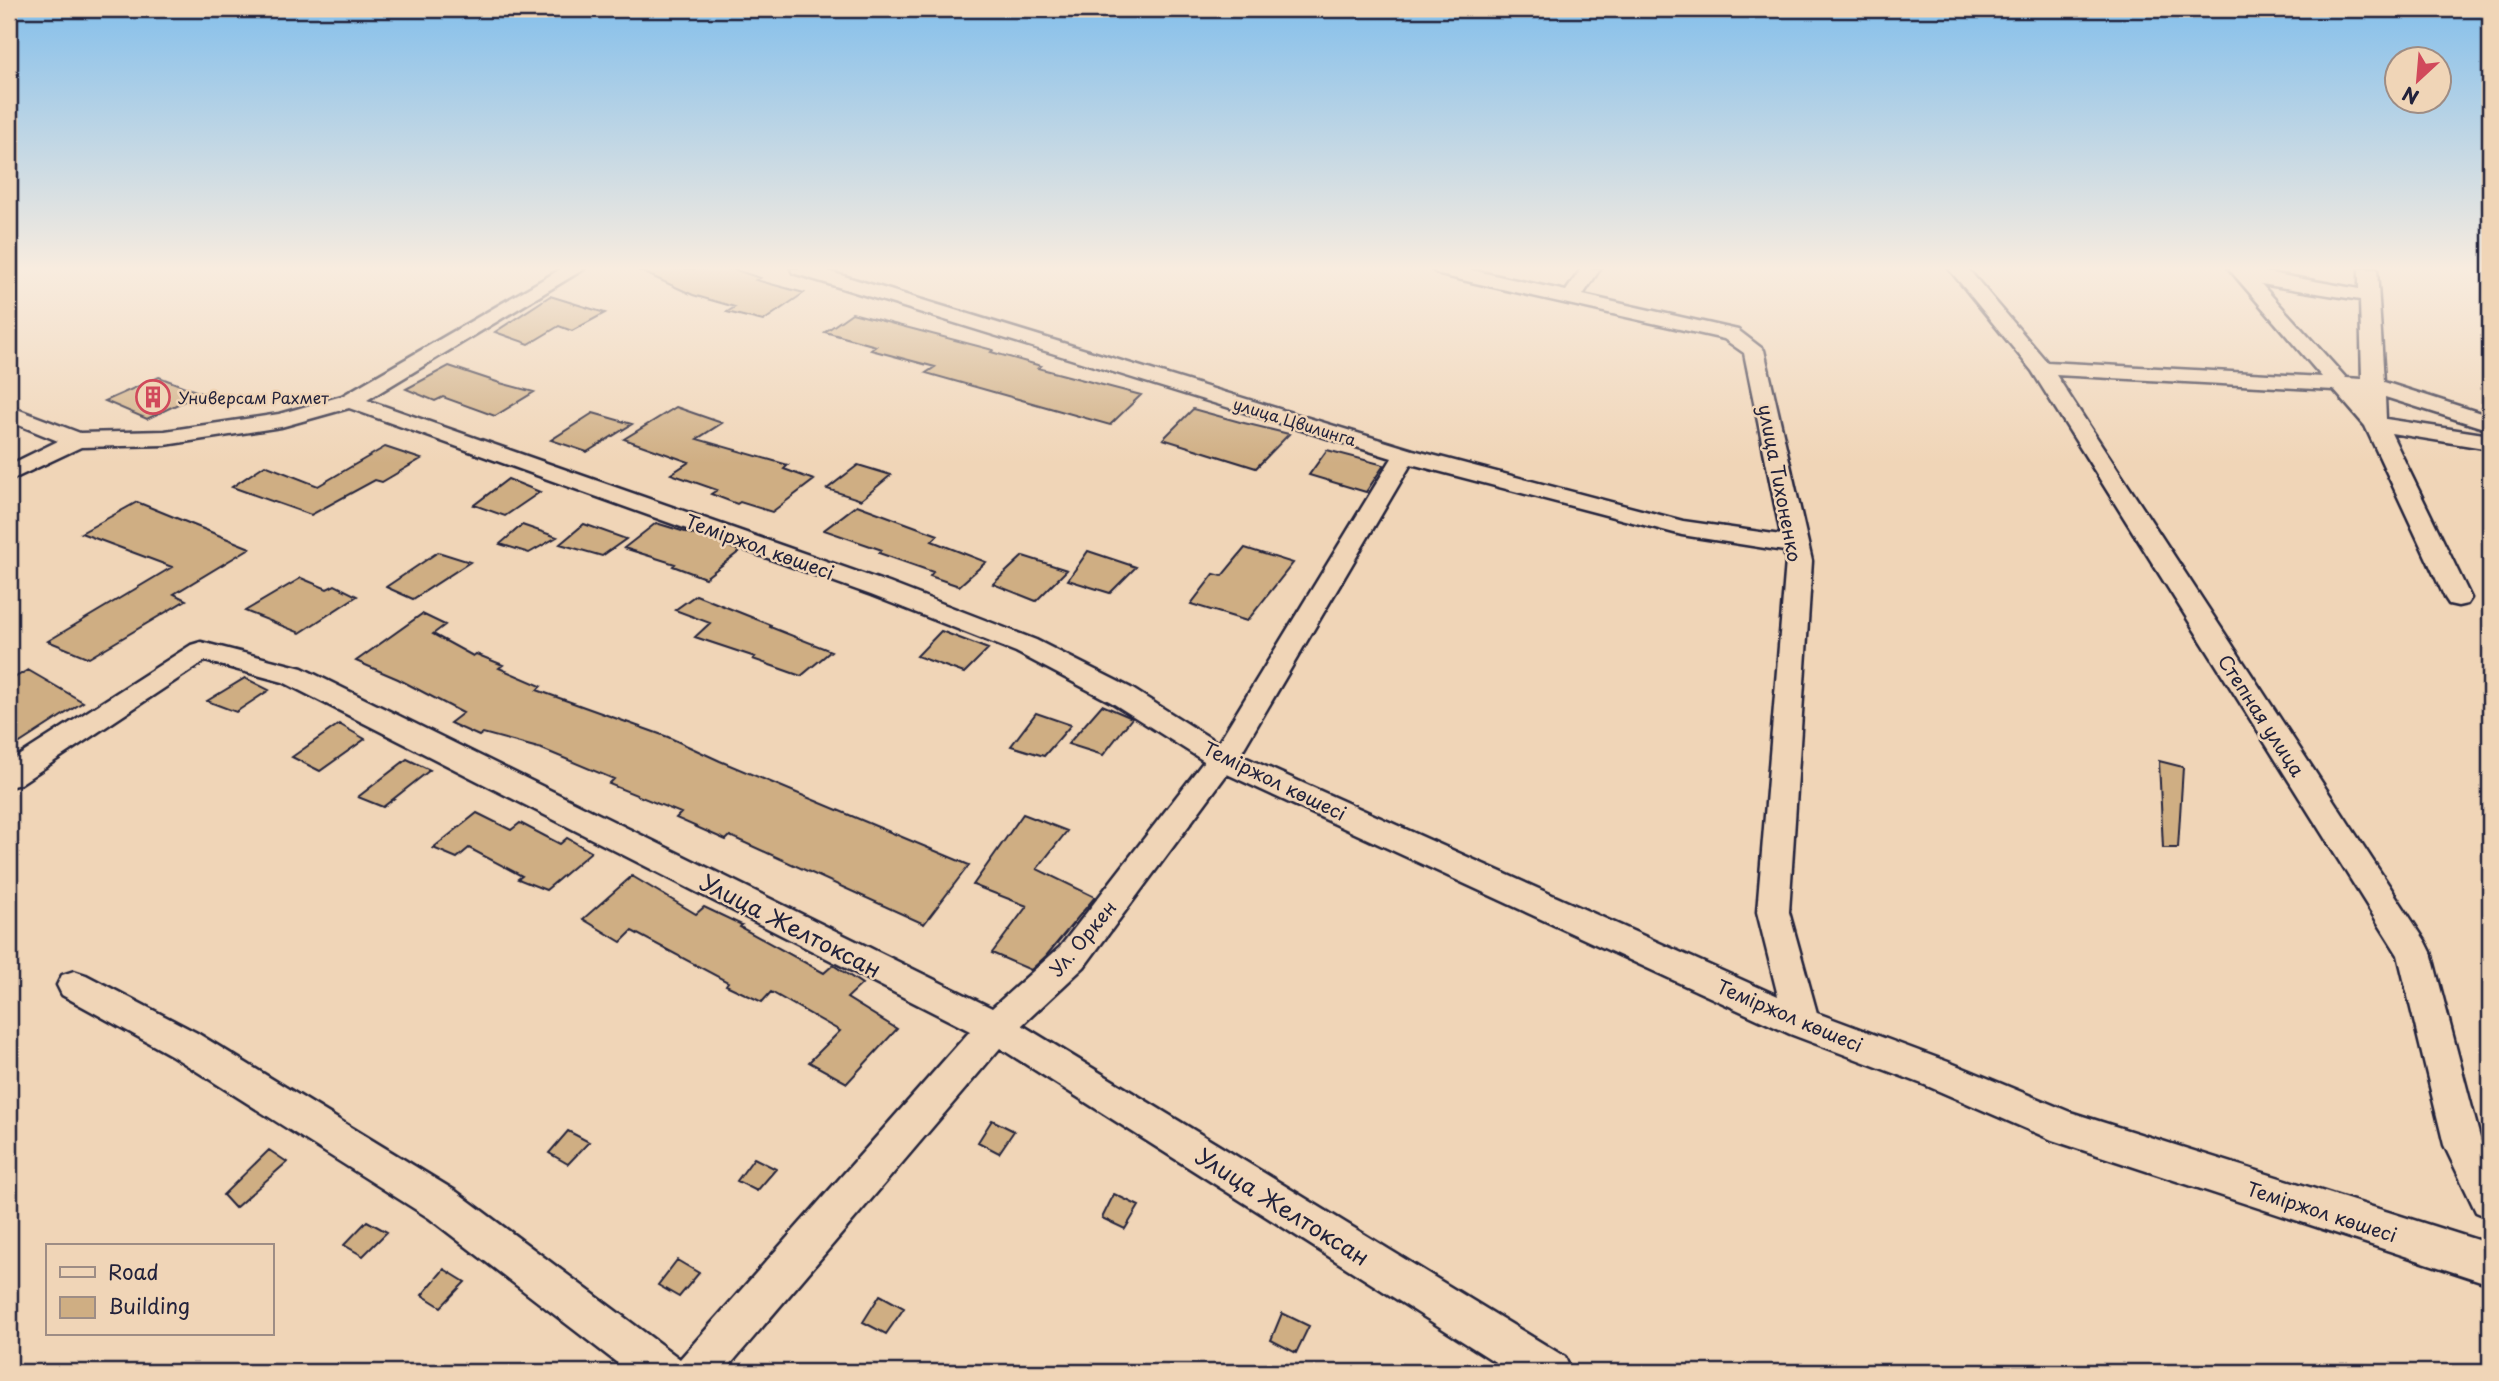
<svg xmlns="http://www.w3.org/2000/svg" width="2499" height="1381" font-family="'Playpen Sans',sans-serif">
<rect width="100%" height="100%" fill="#f0d5b7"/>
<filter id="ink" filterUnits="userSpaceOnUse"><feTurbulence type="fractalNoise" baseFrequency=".0143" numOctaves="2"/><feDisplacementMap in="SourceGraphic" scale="14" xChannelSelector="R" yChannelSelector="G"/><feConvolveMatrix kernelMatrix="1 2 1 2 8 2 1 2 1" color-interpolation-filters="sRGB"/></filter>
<g filter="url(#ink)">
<path fill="#cfae83" stroke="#22223b" stroke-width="2" d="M636 269H733L760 278 756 280 804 293 763 321 727 312 735 307 693 295Z
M550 296 605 313 572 331 559 326 529 344 495 332Z
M852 313 993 350 991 352 1041 366 1038 368 1141 395 1110 425 1004 395 926 373 935 367 871 350 876 346 825 332Z
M449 366 500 383 534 392 495 416 443 397 435 401 406 389Z
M159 377 201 393 147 419 105 401Z
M676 407 722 423 697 439 788 465 784 469 814 480 772 512 740 502 737 504 711 494 717 490 671 474 689 462 624 439Z
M1193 409 1240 422 1289 434 1256 468 1163 439Z
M593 413 632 424 587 452 551 440Z
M385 447 421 459 382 482 375 480 311 515 232 487 265 465 318 486Z
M1327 450 1384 465 1366 492 1309 475Z
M858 465 891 475 861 500 827 489Z
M508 479 540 492 505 516 474 505Z
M137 502 250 548 174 594 186 600 89 658 48 641 172 567 81 533Z
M857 505 938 535 932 541 986 562 959 586 930 576 933 572 879 553 882 550 824 530Z
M656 523 708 539 740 551 705 578 673 566 675 564 624 548Z
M584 524 626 539 602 556 560 544Z
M522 525 557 537 529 553 500 544Z
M1245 548 1293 563 1247 621 1191 604 1214 574 1222 576Z
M1088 551 1136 567 1110 593 1068 580Z
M438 552 470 562 413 599 386 587Z
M1023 556 1067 570 1036 601 993 584Z
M301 578 327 589 335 585 357 596 300 633 245 611Z
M696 595 771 625 770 627 831 651 801 676 753 659 755 657 695 637 710 623 675 610Z
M422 614 445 625 433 634 473 656 476 654 503 665 499 668 541 686 537 690 668 737 720 761 969 865 924 924 730 836 726 840 676 818 681 813 609 784 614 779 542 749 483 733 479 736 450 723 463 713 398 679 356 661Z
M941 631 988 649 964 673 917 656Z
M28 670 83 702 9 750V681Z
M245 678 269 690 236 712 207 701Z
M1102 705 1132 718 1103 755 1068 744Z
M1036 713 1071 725 1044 756 1011 746Z
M339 724 365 739 320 771 292 757Z
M407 759 430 770 383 807 358 797Z
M2159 761 2183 767 2178 848H2163Z
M477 813 511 830 520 823 560 844 567 838 591 852 546 890 518 879 522 876 469 848 457 858 433 848Z
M1023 814 1067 831 1037 869 1095 897 1046 956 1031 970 992 953 1027 906 973 885Z
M632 876 696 914 704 907 742 925 740 927 824 973 833 965 862 984 847 998 897 1029 847 1083 809 1062 840 1031 771 992 762 1002 726 985 728 982 632 931 621 942 583 919Z
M992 1120 1014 1131 999 1153 978 1142Z
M568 1131 589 1142 568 1164 549 1153Z
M269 1150 287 1162 235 1208 223 1195Z
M754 1158 776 1169 757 1191 737 1181Z
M1114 1194 1139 1206 1125 1229 1102 1218Z
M367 1221 387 1232 363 1256 344 1245Z
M677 1260 699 1273 679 1297 658 1285Z
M444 1269 465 1282 441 1307 422 1295Z
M880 1295 904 1308 886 1334 863 1322Z
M1282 1313 1309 1326 1296 1353 1271 1340Z"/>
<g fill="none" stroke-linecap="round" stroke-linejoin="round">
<g stroke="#22223b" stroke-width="5">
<path id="minor" d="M561 269H584L367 400 889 583 1036 640 1131 688 1218 743 1392 458 793 273 791 269H821L1413 450 1683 521 1781 535 1744 353 1724 339 1440 275 1431 269H1467L1566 291 1581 269H1600L1583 295 1738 330 1764 350 1812 561 1789 912 1817 1013 1951 1063 2070 1112 2490 1244V1284L2052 1140 1925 1085 1790 1034 1227 774 1084 967 1022 1025 1565 1357 1571 1372H1511L1000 1048 724 1372H629L429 1218 171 1055 62 995 57 985 62 975 74 971 86 975 197 1033 457 1192 680 1359 970 1031 283 682 205 661 20 784 9 787V762L191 645 201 642 302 668 992 1008 1060 947 1204 761 1111 702 1016 652 871 595 349 408 281 427 165 445 81 447 9 481V465L58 441 9 421V406L80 433 165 431 279 414 342 396ZM1411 464 1682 535 1784 551 1786 561 1757 912 1778 996 1240 755Z
M1949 269H1968L2047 362 2322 377 2229 269H2248L2359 289V269H2377L2384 382 2490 416V430L2385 397 2386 419 2490 435V449L2391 433 2471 598 2467 604 2458 606 2449 604 2445 598 2365 426 2334 390 2056 375 2426 942 2431 952 2481 1142 2490 1159V1218L2476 1212 2444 1145 2398 955 2032 371ZM2261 284 2360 300 2362 379 2346 378Z"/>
</g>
<use href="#minor" fill="#f0d5b7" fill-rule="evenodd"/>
</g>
</g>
<linearGradient id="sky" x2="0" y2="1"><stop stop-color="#84bfeb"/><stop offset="0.58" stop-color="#f8ecdf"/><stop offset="1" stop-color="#f8ecdf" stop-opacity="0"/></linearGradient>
<rect width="2499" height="463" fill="url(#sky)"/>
<defs>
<g id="building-ring" transform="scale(1.75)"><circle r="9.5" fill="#f0d5b7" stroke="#d1495b" stroke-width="1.5"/><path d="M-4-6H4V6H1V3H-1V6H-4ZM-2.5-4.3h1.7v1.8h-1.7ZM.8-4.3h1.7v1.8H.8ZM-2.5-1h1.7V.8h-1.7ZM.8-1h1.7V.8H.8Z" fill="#d1495b"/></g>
</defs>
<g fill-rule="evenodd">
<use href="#building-ring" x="153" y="397"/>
</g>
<g text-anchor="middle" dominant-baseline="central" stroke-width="5" stroke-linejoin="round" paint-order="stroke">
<g font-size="16" fill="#22223b" stroke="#f0d5b7" text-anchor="start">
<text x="178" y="397">Универсам Рахмет</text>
</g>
<g font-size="16" fill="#22223b" stroke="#f0d5b7">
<text transform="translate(1295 421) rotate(17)">улица Цвилинга</text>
</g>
<g font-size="19" fill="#22223b" stroke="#f0d5b7">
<text transform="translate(1781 483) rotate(79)">улица Тихоненко</text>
<text transform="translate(760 546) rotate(20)">Теміржол көшесі</text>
<text transform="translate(2262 715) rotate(57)">Степная улица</text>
<text transform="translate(1275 780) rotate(26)">Теміржол көшесі</text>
<text transform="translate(1082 938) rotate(-50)">Ул. Оркен</text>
<text transform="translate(1790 1015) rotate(23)">Теміржол көшесі</text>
<text transform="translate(2322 1211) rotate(18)">Теміржол көшесі</text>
</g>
<g font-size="23" fill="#22223b" stroke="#f0d5b7">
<text transform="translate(791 925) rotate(27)">Улица Желтоксан</text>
<text transform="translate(1283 1206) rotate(32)">Улица Желтоксан</text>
</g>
</g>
<rect width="2499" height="1381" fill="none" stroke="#f0d5b7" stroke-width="35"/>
<rect x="18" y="18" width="2464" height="1346" fill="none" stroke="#22223b" stroke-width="2.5" filter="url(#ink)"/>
<rect x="46" y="1244" width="228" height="91" fill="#f0d5b7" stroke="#9e8d85" stroke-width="2"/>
<rect x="60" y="1267" width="35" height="10" fill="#f0d5b7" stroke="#9e8d85" stroke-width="2"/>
<text x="108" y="1280" font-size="21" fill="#22223b">Road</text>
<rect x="60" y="1297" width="35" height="21" fill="#cfae83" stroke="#9e8d85" stroke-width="2"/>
<text x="108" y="1314" font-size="21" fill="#22223b">Building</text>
<g transform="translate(2418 80) rotate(206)"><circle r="33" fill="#f0d5b7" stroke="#9e8d85" stroke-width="2"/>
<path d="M0-5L12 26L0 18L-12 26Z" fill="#d1495b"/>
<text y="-10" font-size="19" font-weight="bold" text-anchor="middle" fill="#22223b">N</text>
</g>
</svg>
